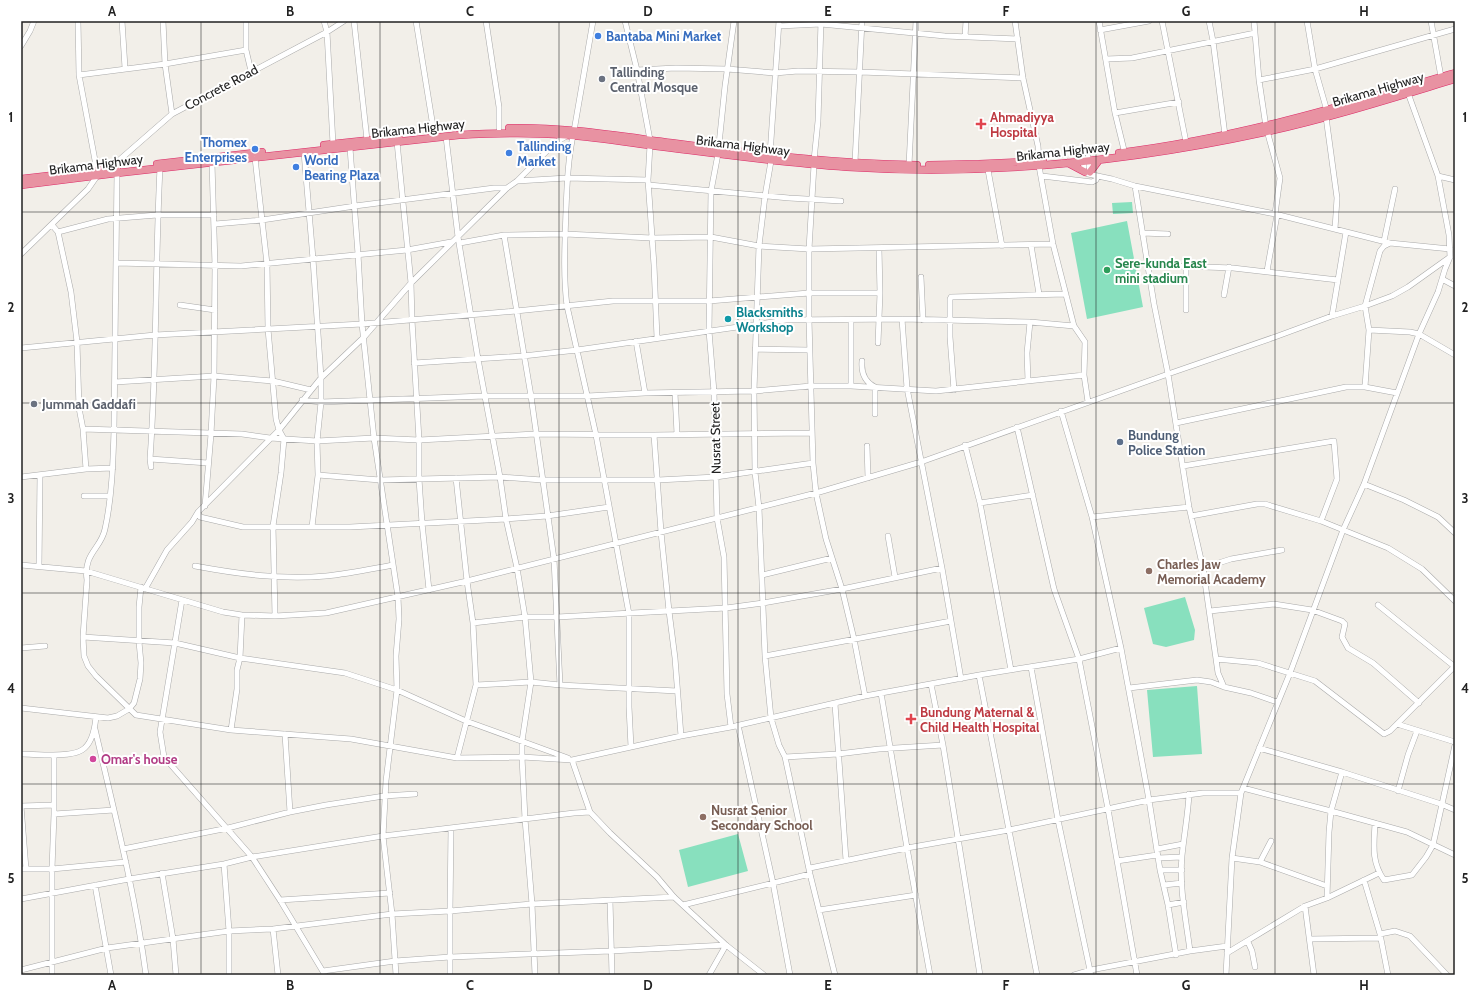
<svg xmlns="http://www.w3.org/2000/svg" width="1476" height="996" font-family="Cabin,sans-serif">
<rect width="100%" height="100%" fill="#f2efe9"/>
<path fill="#88e0be" d="M1132 202 1133 213 1113 214 1112 203Z
M1127 221 1143 307 1087 319 1071 233Z
M1185 597 1195 630 1194 640 1166 647 1153 644 1144 608Z
M1197 686 1202 754 1153 757 1147 690Z
M738 834 748 871 688 887 679 850Z"/>
<g fill="none" stroke-linecap="round" stroke-linejoin="round">
<g stroke="#a9a9a9" stroke-width="6">
<path id="minor" d="M78 21 79 75 97 171
M122 21 125 68
M163 21 165 64 172 114
M246 21V50L251 71
M324 21 327 32 333 144
M354 21 367 140
M416 21 434 133
M486 21 499 107V128
M593 21 574 131C568 157 567 184 566 210 565 242 563 274 567 306L596 435 629 614V707L631 747
M625 21 637 70 650 140
M1015 21 1023 78 1038 146 1039 161
M1099 21 1115 113 1125 154
M1162 21 1186 142
M1209 21 1213 41 1225 135
M1254 21 1259 80 1266 127 1280 178 1275 214
M1307 21 1315 69 1327 111
M1431 21 1441 77
M779 26 821 24 945 36 1018 39
M1100 30 1149 21
M965 37 966 21
M21 46 30 31 34 21
M1106 59 1132 58 1255 33
M637 70 676 68 727 69 775 73 798 71 860 72 1023 78
M79 75 165 64 246 50
M1259 80 1315 69 1455 29
M1115 113 1179 102
M1326 117 1337 198 1335 229
M446 137 458 237 478 359 500 477 506 519 517 568 525 617 531 682 522 741V757L525 819 532 904 535 975
M397 142 411 283 412 320 419 440V479L422 523 429 590
M650 145 648 180 654 265 657 338
M350 148 358 254 362 324 374 438 398 597 399 619 396 656 397 690 386 781 383 836 392 914 396 975
M304 152 313 259 321 378V402L317 441 318 475 312 527
M770 155 779 21
M1083 157 1084 171 1088 174 1112 179 1135 186 1275 214 1390 243
M1088 157 1090 173
M255 158 267 264 268 329 276 419 279 430 284 439 281 473 273 526 275 616
M814 160 818 121 821 21
M771 161 765 196 759 246 754 391 755 472 759 508 765 656 771 718 779 745 785 757
M855 162 862 21
M814 165 809 249V320L813 463 816 493 826 539 842 589 854 639 865 696
M909 165 916 21
M1039 166 1053 244 1074 326
M109 169 172 114 327 32 344 21
M988 170 1002 246
M117 173 114 430C113 463 112 497 105 529 101 549 83 553 87 580L83 637 84 656 88 666 96 676 136 715 231 730 351 739 457 758 522 757 572 760 681 736 731 727 865 696 979 675 1079 659 1121 648
M1042 176 1092 182 1096 180 1098 176
M1438 176 1455 180
M517 181 567 178 648 180
M649 185 789 198 841 201
M1135 186 1154 304 1168 374 1189 507 1203 568 1218 673 1224 687
M215 224 262 220 355 206 494 188H507
M52 225 58 232 71 292 77 342 79 408 83 429 86 469
M58 232 108 219 157 215H214
M1142 233 1168 234
M504 235 531 396 554 559 560 685
M1384 241 1395 189
M460 243 504 235 565 234 652 238 711 237 759 246 809 249 1053 244
M1031 245 1039 294
M21 254 88 189 97 176
M116 263 241 266 407 250 451 242
M1148 265 1233 268 1338 280
M1267 271 1277 215
M921 277 923 320
M1442 279 1455 286
M1224 295 1229 267
M180 305 215 310
M1186 310V266
M1332 316 1346 232
M902 319 907 388 942 568 961 679
M1369 330 1410 332 1419 334 1455 355
M636 341 645 393
M878 343 880 293 879 249
M21 348 155 335 362 324 516 311 613 301H709L809 293H880
M755 349 809 350
M862 361C861 373 865 382 875 387V414
M414 363 523 356 577 350 786 320 902 319 1030 322 1074 326 1085 342 1084 375 1088 402
M1028 381 1027 353 1030 322
M115 382 214 376 273 381 311 390
M851 386V320
M1365 387 1369 330 1365 306 1380 251 1384 246 1390 243 1450 249
M954 390 950 337V299L951 297 1066 294
M675 393 677 434
M302 400 321 402 485 396H587L645 393 754 391 811 386H851L936 391 1084 375
M1061 411 1092 517 1121 648 1149 800 1160 870 1168 905 1176 955
M1176 423 1346 387H1365L1397 393
M1017 427 1054 589 1079 659 1108 809 1137 975
M83 429 242 434 270 438 317 441 374 438 419 440 535 434 654 435 811 433
M654 435 661 532 669 611 675 658 681 736
M965 445 980 503 1011 670
M867 446 868 478
M150 459 208 463
M1183 466 1334 441 1337 479 1321 521
M151 467 150 459C157 363 155 265 160 168
M318 475 380 480 500 477 542 480H658L716 477 813 463
M21 477 86 469 113 468
M456 478 467 581 473 623 476 685 457 758
M1364 484 1404 500 1438 517 1455 533
M84 496H110
M980 503 1033 495
M205 506 211 434 214 376 215 266 212 163
M198 512 200 517 243 527H350L506 519 547 516 609 507
M1191 516 1257 504H1265L1321 521 1388 548 1422 569 1455 601
M1092 517 1189 507
M888 536 895 577
M21 565 86 571 223 612 242 615 275 616 326 613 467 581 816 493 921 462 1168 374 1275 337 1332 316 1365 306 1392 296 1408 287 1450 257
M39 566 40 475
M195 566C238 574 282 580 326 576 348 574 371 569 393 565
M1203 568 1231 559 1282 550
M762 575 832 558
M145 589 167 550 192 522 198 512 279 430 321 378 364 337 411 283 507 188 517 181 555 143 568 135
M182 600 160 732 164 757 252 857 280 900 325 975
M1378 605 1455 667
M1210 611 1274 604 1312 610 1342 621 1345 624 1342 637 1348 648 1373 663 1419 703
M473 623 525 617H557L726 608 763 603 842 589 942 568
M83 637 175 643 240 658 345 673 397 690 466 721 568 758
M21 648 45 646
M765 656 951 621
M1216 659 1258 663 1315 681 1384 734 1390 731 1455 666
M1031 667 1058 820 1091 975
M979 675 1037 975
M931 684 943 745 980 975
M476 685 531 682 560 685 677 691
M1129 688 1197 680 1211 682 1224 687 1251 693 1277 702
M881 693 907 848 930 975
M835 704 846 860
M21 708 108 718 117 716 129 709 134 703 140 679 141 663 139 642V607L141 587
M1397 724 1455 742
M738 725 773 883 790 975
M731 727 727 694 724 557 717 518 714 392 709 331 711 191 718 154 725 86 734 21
M95 729C114 811 135 892 146 975
M231 730 237 689V670L240 658 242 615
M285 734 290 812
M1259 748 1342 772 1441 804 1455 810
M21 754C36 754 69 758 82 750 92 744 95 727 96 717
M572 760 590 812 610 833 657 877 674 897 726 945 764 975
M1243 788 1331 811 1407 832 1455 855
M1398 791 1408 755 1417 731
M1189 794C1188 815 1184 835 1182 856 1179 887 1186 920 1190 951
M21 806 26 869
M21 806 54 805
M54 814 114 810
M1375 823C1374 845 1371 861 1384 880L1412 875 1426 857 1433 845 1455 745
M451 828 450 911V957L611 951 726 945
M123 849 228 828 290 812 326 805 384 796 415 794
M1157 849 1183 844
M1158 858 1182 857
M1232 858 1260 862 1327 886
M1117 861 1157 855
M1260 862 1271 841
M224 864 229 931V975
M810 868 907 848 1009 830 1149 800 1203 793H1241
M21 869H52L126 862
M1160 870H1182
M162 873 173 939 176 975
M1364 880 1380 934 1388 975
M95 885 111 975
M1164 885 1182 883
M1327 898 1329 832 1331 811 1342 772
M21 899 129 879 224 864 252 857 383 836 574 813 590 812
M280 900 390 893
M610 900 612 975
M683 905 810 874
M1168 905 1184 902
M1305 906 1314 975
M819 910 916 895
M273 929 278 975
M1380 934 1395 931 1410 936 1447 975
M1310 939 1380 938
M1248 942 1252 951 1255 967
M1227 953 1305 906 1327 898 1379 873
M21 970 107 948 229 931 273 929 392 914 450 911 532 904 674 897
M323 971 395 961 450 957V975
M52 975V869L54 814V755
M709 975 726 945
M835 975 810 874 785 757 838 754 879 749 943 745
M1074 975 1091 970 1190 951 1227 946
M1226 975 1232 858 1241 793 1290 673 1343 530 1364 484 1419 334 1438 292 1445 269 1450 257 1449 235 1438 176 1408 93"/>
</g>
<g stroke="#dc2a67" stroke-width="8">
<path id="highway" d="M509 128C564 127 618 136 672 143 754 154 835 164 917 165
M324 145 399 137
M1119 153C1234 139 1344 106 1455 73
M1068 163 1085 172
M157 164 262 152
M929 165 979 164 1043 161
M1090 172 1099 160
M21 179 117 168
M21 185 117 173 459 135C495 133 530 132 565 135 596 137 626 142 656 146 720 154 783 163 847 167 988 176 1127 162 1265 132 1329 118 1392 98 1455 79"/>
</g>
<use href="#minor" stroke="#fff" stroke-width="5"/>
<use href="#highway" stroke="#e892a2" stroke-width="7"/>
</g>
<path fill="none" stroke="#222" stroke-width="1" stroke-opacity="0.55" d="M201 21V975M380 21V975M559 21V975M738 21V975M917 21V975M1096 21V975M1275 21V975M21 212H1455M21 403H1455M21 593H1455M21 784H1455"/>
<g fill="#3f7fe0" stroke="#fff" stroke-width="1.5">
<circle cx="598" cy="36" r="4"/>
<circle cx="255" cy="149" r="4"/>
<circle cx="509" cy="153" r="4"/>
<circle cx="296" cy="167" r="4"/>
</g>
<g fill="#6b7280" stroke="#fff" stroke-width="1.5">
<circle cx="602" cy="79" r="4"/>
<circle cx="34" cy="404" r="4"/>
</g>
<g fill="#e0444e" stroke="#fff" stroke-width="1.5">
<path d="M979 118h4v4h4v4h-4v4h-4v-4h-4v-4h4z"/>
<path d="M909 713h4v4h4v4h-4v4h-4v-4h-4v-4h4z"/>
</g>
<circle fill="#2e9e5b" stroke="#fff" stroke-width="1.5" cx="1107" cy="270" r="4"/>
<circle fill="#0f9aa8" stroke="#fff" stroke-width="1.5" cx="728" cy="319" r="4"/>
<circle fill="#5c6f8a" stroke="#fff" stroke-width="1.5" cx="1120" cy="442" r="4"/>
<g fill="#8d6e63" stroke="#fff" stroke-width="1.5">
<circle cx="1149" cy="571" r="4"/>
<circle cx="703" cy="817" r="4"/>
</g>
<circle fill="#d1479c" stroke="#fff" stroke-width="1.5" cx="93" cy="759" r="4"/>
<g text-anchor="middle" dominant-baseline="central" stroke-width="4" stroke-linejoin="round" paint-order="stroke">
<g font-size="13" font-weight="bold" fill="#366cbe" stroke="#fff" text-anchor="start">
<text x="606" y="36">Bantaba Mini Market</text>
<text x="247" y="142" text-anchor="end">Thomex<tspan x="247" dy="15">Enterprises</tspan></text>
<text x="517" y="146">Tallinding<tspan x="517" dy="15">Market</tspan></text>
<text x="304" y="160">World<tspan x="304" dy="15">Bearing Plaza</tspan></text>
</g>
<g font-size="13" font-weight="bold" fill="#5b616d" stroke="#fff" text-anchor="start">
<text x="610" y="72">Tallinding<tspan x="610" dy="15">Central Mosque</tspan></text>
<text x="42" y="404">Jummah Gaddafi</text>
</g>
<g font-size="13" fill="#222" stroke="#fff">
<text transform="translate(221 87) rotate(-28)">Concrete Road</text>
<text transform="translate(1378 89) rotate(-16)">Brikama Highway</text>
<text transform="translate(418 128) rotate(-6)">Brikama Highway</text>
<text transform="translate(743 145) rotate(7)">Brikama Highway</text>
<text transform="translate(1063 151) rotate(-6)">Brikama Highway</text>
<text transform="translate(96 164) rotate(-7)">Brikama Highway</text>
<text transform="translate(715 438) rotate(-91)">Nusrat Street</text>
</g>
<g font-size="13" font-weight="bold" fill="#be3a42" stroke="#fff" text-anchor="start">
<text x="990" y="117">Ahmadiyya<tspan x="990" dy="15">Hospital</tspan></text>
<text x="920" y="712">Bundung Maternal &amp;<tspan x="920" dy="15">Child Health Hospital</tspan></text>
</g>
<g font-size="13" font-weight="bold" fill="#27864d" stroke="#fff" text-anchor="start">
<text x="1115" y="263">Sere-kunda East<tspan x="1115" dy="15">mini stadium</tspan></text>
</g>
<g font-size="13" font-weight="bold" fill="#0d838f" stroke="#fff" text-anchor="start">
<text x="736" y="312">Blacksmiths<tspan x="736" dy="15">Workshop</tspan></text>
</g>
<g font-size="13" font-weight="bold" fill="#4e5e75" stroke="#fff" text-anchor="start">
<text x="1128" y="435">Bundung<tspan x="1128" dy="15">Police Station</tspan></text>
</g>
<g font-size="13" font-weight="bold" fill="#785e54" stroke="#fff" text-anchor="start">
<text x="1157" y="564">Charles Jaw<tspan x="1157" dy="15">Memorial Academy</tspan></text>
<text x="711" y="810">Nusrat Senior<tspan x="711" dy="15">Secondary School</tspan></text>
</g>
<g font-size="13" font-weight="bold" fill="#b23c85" stroke="#fff" text-anchor="start">
<text x="101" y="759">Omar's house</text>
</g>
</g>
<rect width="1476" height="996" fill="none" stroke="#ffffff" stroke-width="44"/>
<rect x="22" y="22" width="1432" height="952" fill="none" stroke="#222" stroke-width="1.5"/>
<g font-size="13" text-anchor="middle" font-weight="bold" fill="#222">
<text x="112" y="16">A</text>
<text x="290" y="16">B</text>
<text x="470" y="16">C</text>
<text x="648" y="16">D</text>
<text x="828" y="16">E</text>
<text x="1006" y="16">F</text>
<text x="1186" y="16">G</text>
<text x="1364" y="16">H</text>
<text x="11" y="122">1</text>
<text x="1465" y="122">1</text>
<text x="11" y="312">2</text>
<text x="1465" y="312">2</text>
<text x="11" y="503">3</text>
<text x="1465" y="503">3</text>
<text x="11" y="693">4</text>
<text x="1465" y="693">4</text>
<text x="11" y="883">5</text>
<text x="1465" y="883">5</text>
<text x="112" y="990">A</text>
<text x="290" y="990">B</text>
<text x="470" y="990">C</text>
<text x="648" y="990">D</text>
<text x="828" y="990">E</text>
<text x="1006" y="990">F</text>
<text x="1186" y="990">G</text>
<text x="1364" y="990">H</text>
</g>
</svg>
